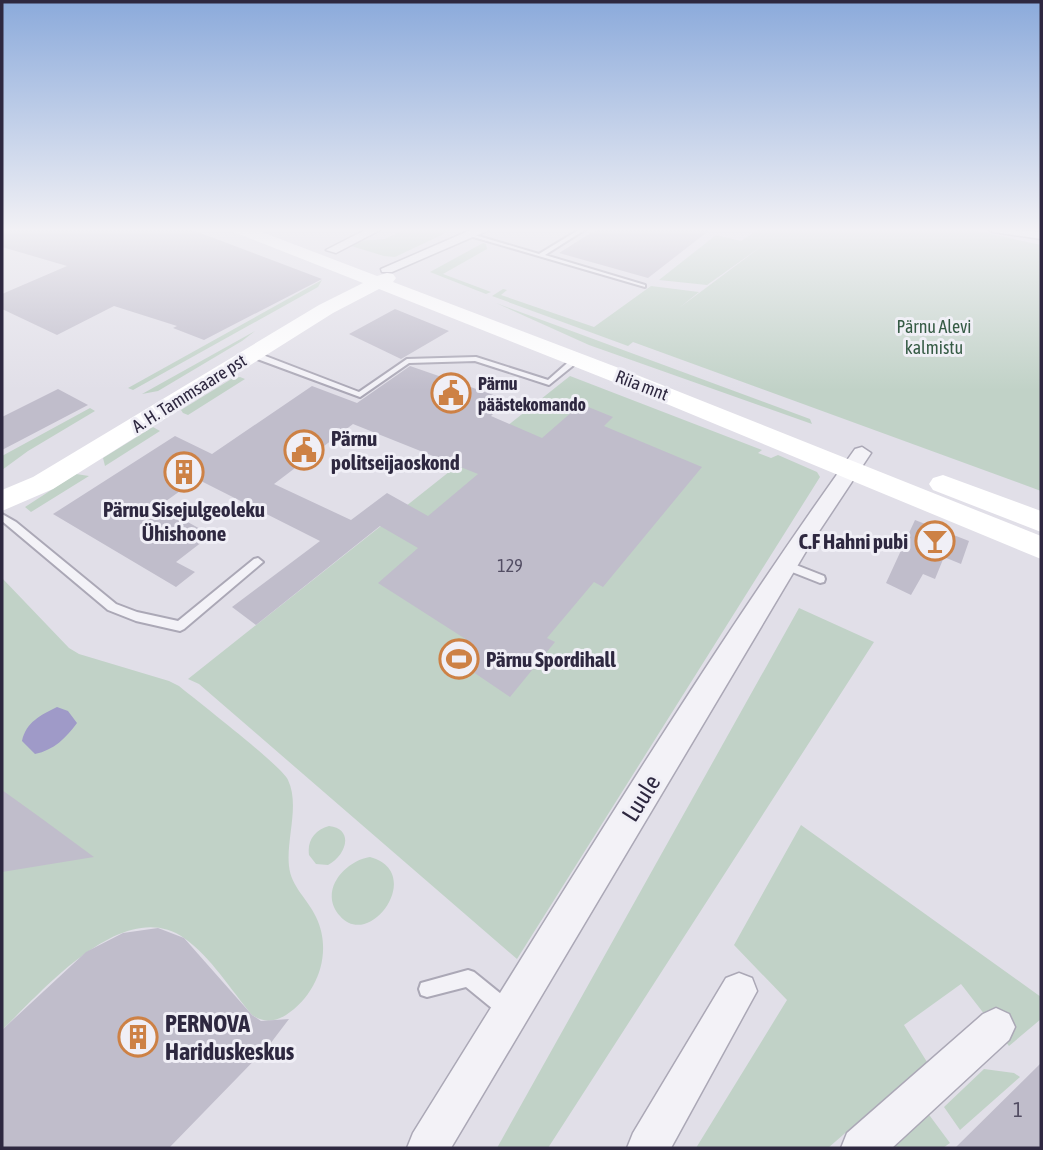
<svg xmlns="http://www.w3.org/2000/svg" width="1043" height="1150" font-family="'Asap Condensed',sans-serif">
<rect width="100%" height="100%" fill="#e1dfe8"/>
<path fill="#c1d2c7" d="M405 229H454L395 257 384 256 348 245 356 241 385 239Z
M759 229H969L1041 245V491L633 342 628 346 492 296 503 289 507 290 501 295 594 327 651 286 699 292 679 308 766 243 707 285 659 280 716 235 741 241Z
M483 243 486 244 487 249 443 274 491 292 486 294 430 272Z
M322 280 318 287 133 390 128 388Z
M496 303 810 419 812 424 589 345Z
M255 331 242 341 158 391 142 394Z
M570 376 762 450 758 453 771 458 778 455 817 472 820 477 517 959 199 684 188 679Z
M240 377 245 379 188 415 183 413 181 410 233 378Z
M90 408 95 411 28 451 2 470V456Z
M153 427 160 431 105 466 103 458Z
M76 474 89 476 31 512 25 507Z
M2 578 69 648 79 654 169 681 179 686C197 701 282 766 288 780 300 805 286 839 289 866 291 887 308 899 316 917 333 952 318 994 286 1015 274 1022 264 1023 252 1015 231 990 211 957 184 938 123 895 41 993 2 1030Z
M799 608 874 642 548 1148H497Z
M801 825 1041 997V1019L1009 1046 961 984 904 1025 927 1062 828 1148H696L787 1000 734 945Z
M329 826C355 829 346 856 328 865L316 864 309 855C307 840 315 830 329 826Z
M370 857C426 872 370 951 340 916 318 892 344 861 370 857Z
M984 1069 1014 1073 1020 1077 960 1130 944 1107Z
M927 1112 950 1143 943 1148H888Z"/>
<path fill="#9f9ac8" d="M57 707 68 711 77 723C66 738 54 750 35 754L22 741C26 722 41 715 57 707Z"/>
<path fill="#c0bdcb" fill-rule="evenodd" d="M2 229H190L322 279 204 340 173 328 177 326 114 306 57 335 2 309V294L67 266 2 247Z
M597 229H711L648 278 559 253Z
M395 309 449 331 401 359 349 334Z
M410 366 508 400 491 416 542 438 581 404 613 417 604 426 702 467 603 587 594 582 547 638 555 642 510 697 451 657 467 640 378 583 418 548 380 526 256 625 232 607 320 541 197 479 159 506 211 535 176 562 195 572 176 587 53 514 175 436 212 454 312 386 357 403ZM353 424 478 474 428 516 387 493 351 520 274 484Z
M58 389 88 405 2 450V417Z
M915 520 969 541 961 564 944 557 935 579 923 574 911 595 886 583Z
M2 790 41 818 94 857 2 872Z
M158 928 184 938 252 1015 261 1021 289 1019 270 1044 169 1148H2V1030L86 952 123 933Z
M1041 1063V1148H955Z"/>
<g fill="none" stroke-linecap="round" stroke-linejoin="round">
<g stroke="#aba8b6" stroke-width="4">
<path id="lane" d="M580 229H586L545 255 645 285V287L463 234 468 233 539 254Z
M249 352H255L359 392 407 359 476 357 548 380 573 358 580 360 549 385 475 361 409 363 360 397 249 356Z
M2 514 16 522 116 604 137 612 178 621 254 559 258 558 263 562 184 629 180 631 136 621 108 610 2 521Z
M786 561 824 576 825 579 824 582 820 583 782 568 781 565 782 562Z
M468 970 474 972 511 1002 513 1008 511 1014 505 1016 499 1014 466 987 427 997 421 995 419 989 421 983Z"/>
</g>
<g stroke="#aba8b6" stroke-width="3">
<path id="street" d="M367 229H382L336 253 326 250Z
M473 229 489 230 392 272H382L381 269Z
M987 229 1041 232V239L993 232Z
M862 447 871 453 808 548 451 1148H407L413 1133C556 904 698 668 855 449Z
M739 973 752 978 757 991 671 1148H627L633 1133 726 978Z
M996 1008 1009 1014 1015 1027 1009 1040 892 1148H841L847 1133 983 1014Z"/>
</g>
<use href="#lane" fill="#f3f2f7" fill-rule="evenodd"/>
<use href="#street" fill="#f3f2f7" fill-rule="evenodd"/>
<path fill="#fff" fill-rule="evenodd" d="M232 229H254L377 276 387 273 393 274 396 278 393 282 632 373 1041 536V559L616 383 379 289 333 313 53 489 2 511V490L33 477 319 305 363 283 234 232Z
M943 475 1041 511V532L933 490 929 484 933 478Z"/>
</g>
<linearGradient id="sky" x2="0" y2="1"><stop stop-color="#8baadb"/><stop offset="0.59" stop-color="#f2f1f5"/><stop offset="1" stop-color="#f2f1f5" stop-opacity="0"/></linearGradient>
<rect width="1043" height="390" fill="url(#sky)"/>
<defs>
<g id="civic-ring" transform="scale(2.0125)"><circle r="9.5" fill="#f0eff6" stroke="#cd8145" stroke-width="1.5"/><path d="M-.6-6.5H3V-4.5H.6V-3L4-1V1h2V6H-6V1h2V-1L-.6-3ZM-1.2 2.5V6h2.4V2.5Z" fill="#cd8145"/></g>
<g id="building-ring" transform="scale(2.0125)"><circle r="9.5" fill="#f0eff6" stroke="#cd8145" stroke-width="1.5"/><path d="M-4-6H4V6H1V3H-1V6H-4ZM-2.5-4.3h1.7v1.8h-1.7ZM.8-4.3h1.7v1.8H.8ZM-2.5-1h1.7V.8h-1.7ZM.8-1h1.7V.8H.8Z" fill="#cd8145"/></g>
<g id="bar-ring" transform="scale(2.0125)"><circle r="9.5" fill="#f0eff6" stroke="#cd8145" stroke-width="1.5"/><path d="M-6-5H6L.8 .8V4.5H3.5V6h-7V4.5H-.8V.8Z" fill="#cd8145"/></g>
<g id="stadium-ring" transform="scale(2.0125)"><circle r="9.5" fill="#f0eff6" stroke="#cd8145" stroke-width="1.5"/><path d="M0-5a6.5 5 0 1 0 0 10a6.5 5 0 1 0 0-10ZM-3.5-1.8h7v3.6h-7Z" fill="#cd8145"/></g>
</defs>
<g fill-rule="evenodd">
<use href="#civic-ring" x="451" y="393"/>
<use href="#civic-ring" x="304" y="450"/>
<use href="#building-ring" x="184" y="472"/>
<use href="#bar-ring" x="935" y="541"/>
<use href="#stadium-ring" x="459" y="659"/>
<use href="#building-ring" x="138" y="1037"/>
</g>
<g text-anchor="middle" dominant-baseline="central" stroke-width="6" stroke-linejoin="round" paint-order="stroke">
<g font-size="18" fill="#365b45" stroke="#f0eff6">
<text x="934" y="326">Pärnu Alevi<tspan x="934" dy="21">kalmistu</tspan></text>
</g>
<g font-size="18" font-weight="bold" fill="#2e2840" stroke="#f0eff6" text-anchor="start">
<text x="478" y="383">Pärnu<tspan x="478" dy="21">päästekomando</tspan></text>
</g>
<g font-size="18" fill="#2e2840" stroke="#f0eff6">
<text transform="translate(642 385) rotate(21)">Riia mnt</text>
<text transform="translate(189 393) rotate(-32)">A. H. Tammsaare pst</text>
</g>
<g font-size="18" fill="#524d63">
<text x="510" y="565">129</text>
</g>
<g font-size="21" font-weight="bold" fill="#2e2840" stroke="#f0eff6" text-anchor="start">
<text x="331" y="438">Pärnu<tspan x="331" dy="24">politseijaoskond</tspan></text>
<text x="184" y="509" text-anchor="middle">Pärnu Sisejulgeoleku<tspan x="184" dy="24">Ühishoone</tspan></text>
<text x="908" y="541" text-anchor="end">C.F Hahni pubi</text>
<text x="486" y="659">Pärnu Spordihall</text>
</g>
<g font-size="21" fill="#524d63">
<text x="1018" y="1109">1</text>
</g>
<g font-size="24" fill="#2e2840" stroke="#f0eff6">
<text transform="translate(641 798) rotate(-58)">Luule</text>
</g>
<g font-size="24" font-weight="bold" fill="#2e2840" stroke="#f0eff6" text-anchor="start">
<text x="165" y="1023">PERNOVA<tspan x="165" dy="28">Hariduskeskus</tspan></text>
</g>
</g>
<rect width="1043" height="1150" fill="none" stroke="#2e2840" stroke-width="7"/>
</svg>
